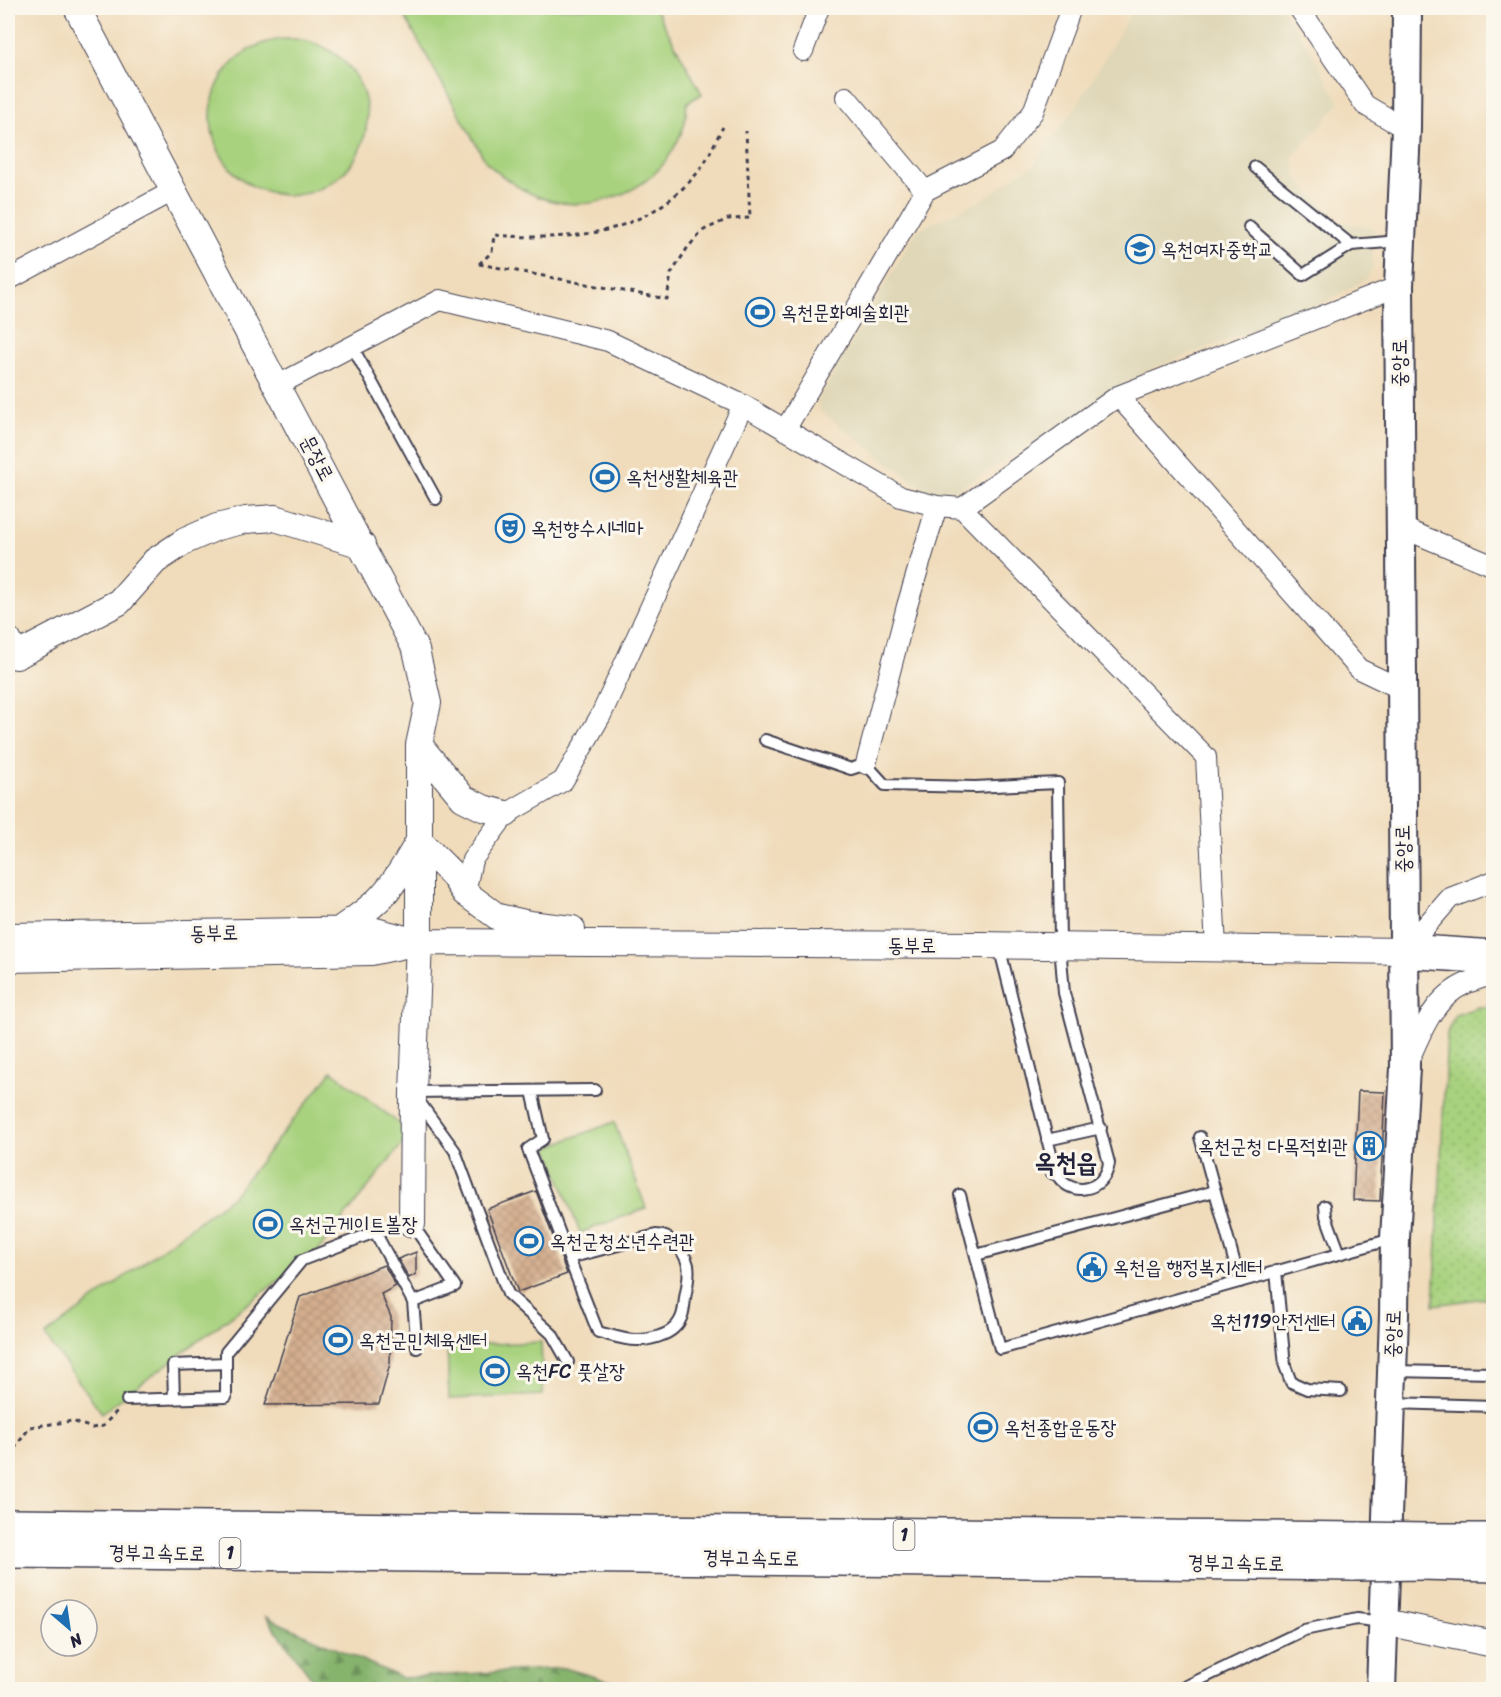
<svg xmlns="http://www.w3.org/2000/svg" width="1501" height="1697" font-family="Sriracha,'Poor Story',sans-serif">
<defs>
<pattern id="forest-firs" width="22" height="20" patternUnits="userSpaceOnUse" patternTransform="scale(1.5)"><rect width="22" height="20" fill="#86b46d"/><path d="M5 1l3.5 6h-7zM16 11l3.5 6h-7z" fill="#6d925b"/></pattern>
<pattern id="park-dots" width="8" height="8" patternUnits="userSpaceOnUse" patternTransform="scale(1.5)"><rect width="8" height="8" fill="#a8d27e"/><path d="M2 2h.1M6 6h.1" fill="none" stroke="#90b46e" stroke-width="1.8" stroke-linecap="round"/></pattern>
<pattern id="building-cross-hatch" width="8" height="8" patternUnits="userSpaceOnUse" patternTransform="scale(1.5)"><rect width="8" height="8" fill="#d4ae8e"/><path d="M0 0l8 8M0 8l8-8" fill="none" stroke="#b6957b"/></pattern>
</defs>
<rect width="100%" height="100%" fill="#fbf7ec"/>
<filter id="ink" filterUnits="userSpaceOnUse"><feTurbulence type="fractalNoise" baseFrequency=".0167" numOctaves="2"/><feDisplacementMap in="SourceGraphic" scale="12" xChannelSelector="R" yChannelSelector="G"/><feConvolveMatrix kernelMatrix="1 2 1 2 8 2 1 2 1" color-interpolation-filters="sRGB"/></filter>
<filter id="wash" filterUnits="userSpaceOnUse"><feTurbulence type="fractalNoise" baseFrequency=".008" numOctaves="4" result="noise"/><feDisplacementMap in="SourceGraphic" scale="24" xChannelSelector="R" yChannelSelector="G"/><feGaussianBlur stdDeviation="1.35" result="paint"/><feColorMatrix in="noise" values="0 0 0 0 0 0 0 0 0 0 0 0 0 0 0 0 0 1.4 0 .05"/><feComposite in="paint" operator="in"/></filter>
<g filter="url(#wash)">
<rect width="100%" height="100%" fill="#f0dcbb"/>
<path fill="#dfd7b7" d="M1134 8H1281L1310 50 1340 103 1292 158 1300 182 1339 222 1374 228 1372 269 1367 279 1314 308 1150 369 955 491 933 496 820 411 817 402 918 229 981 200 1034 164 1076 107Z"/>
<path fill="#a8d27e" stroke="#657a5c" stroke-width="1.5" d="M400 8H655L702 94 687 103C686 110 686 119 684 126 678 142 668 161 655 173 630 197 587 210 552 201 526 195 505 180 486 162Z
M211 117a78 78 0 1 1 156 0a78 78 0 1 1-156 0Z
M332 1071 411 1133 318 1251 102 1413 45 1336 233 1196Z
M614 1122 646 1208 580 1233 548 1147Z
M541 1342 543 1395 449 1399 447 1346Z"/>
<path fill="url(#forest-firs)" stroke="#546b54" stroke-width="1.5" d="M266 1617 402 1678 564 1668 637 1689H320Z"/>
<path fill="url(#park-dots)" stroke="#657a5c" stroke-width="1.5" d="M1479 1007H1493V1297L1434 1305 1447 1033 1455 1015Z"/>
<g id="blocks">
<path fill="url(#building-cross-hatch)" d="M1358 1091 1385 1092 1380 1201 1353 1200Z
M536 1191 567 1274 518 1292 487 1209Z
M416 1252V1274L409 1278 398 1259Z
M384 1265 396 1286 381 1294 391 1317 390 1364 379 1404 265 1405 300 1297Z"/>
</g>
</g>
<g filter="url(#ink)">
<use href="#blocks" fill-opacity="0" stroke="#413e4e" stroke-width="1.5"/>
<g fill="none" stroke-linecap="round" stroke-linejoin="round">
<g stroke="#413e4e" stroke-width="14">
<path id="service" d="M1255 167 1351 245 1400 241
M1249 227 1303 275 1351 245
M352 346 436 499
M765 740 851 769 866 764 885 785 975 787 1058 783 1060 946 1064 993 1109 1163C1105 1193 1066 1199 1055 1170
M999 946 1054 1166
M532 1091 543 1139 528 1149 569 1258 656 1235C671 1235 684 1250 688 1265 690 1275 687 1287 685 1298 684 1309 683 1320 674 1328 667 1335 650 1340 639 1340 626 1341 611 1335 598 1332L569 1258
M413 1092 595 1090
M418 1100 455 1151 508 1294 552 1334 568 1362
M1200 1137 1240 1282
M1047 1140 1101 1128
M960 1195 1000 1349 1392 1239
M1325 1206 1326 1216 1340 1254
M375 1232 413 1302
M976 1255 1215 1191
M1276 1271 1285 1366 1291 1382 1307 1389 1341 1391
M1392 1371 1494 1373
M174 1399 173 1365 226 1363
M127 1400 226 1397V1352L302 1260 375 1232 412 1224 455 1286 413 1302 417 1348
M1391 1403 1494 1406
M1178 1690 1304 1630 1357 1619 1383 1622"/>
</g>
<g stroke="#413e4e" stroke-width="22">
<path id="minor" d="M1299 8 1365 105 1406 129
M803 51 819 8
M925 191 1002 151 1033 112 1071 8
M8 280 173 191
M278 385 440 300 608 341 743 405 901 497 937 506 962 508 1118 396 1399 286
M1118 396 1359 669 1401 689
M785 430 925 191 846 97
M962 508 1206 757 1216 948
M1400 527 1494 566
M866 764 907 606 937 506
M465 893 472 860 506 814 563 781 601 715 743 405
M1404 951 1450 898 1494 881
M1409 1060C1422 1030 1434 997 1467 983 1475 980 1485 977 1494 974
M1054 1166 1055 1170"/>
</g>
<g stroke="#413e4e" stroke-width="28">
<path id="tertiary" d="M77 8 416 650 428 703 419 745V942L413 1092 412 1224
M8 640 16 656 119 602 155 561 185 541 217 527 246 520 275 518 362 545
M419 745 463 798 483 808 506 814
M419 841 452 874 465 893 498 917 529 924 572 929
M338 931C353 920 369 910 382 896 397 880 408 860 419 841
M8 936 372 930 413 941
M8 959 371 952 419 942 980 945 1404 951
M1384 1622 1494 1644"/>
</g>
<g stroke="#413e4e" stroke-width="32">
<path id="secondary" d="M1381 1690 1394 1315 1395 1238 1405 1068 1399 286 1406 129 1407 8"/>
</g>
<g stroke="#413e4e" stroke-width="36">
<path id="motorway" d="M1404 951 1494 957
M8 1526 1361 1539
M1427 1540H1494
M8 1551 1354 1564
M1422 1563 1494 1565"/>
</g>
<path stroke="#413e4e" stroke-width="3" stroke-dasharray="4.5 4.5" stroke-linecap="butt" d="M479 264 667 299 671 274 688 247 704 230 728 219 750 218 746 131
M479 264 492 252 494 235C574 241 644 237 699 171 709 158 715 141 723 127
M9 1456 30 1427 72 1421 92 1428 103 1426 118 1410"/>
<use href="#service" stroke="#fff" stroke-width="10"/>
<use href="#minor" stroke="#fff" stroke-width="20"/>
<use href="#tertiary" stroke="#fff" stroke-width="26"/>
<use href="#secondary" stroke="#fff" stroke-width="28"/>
<use href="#motorway" stroke="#fff" stroke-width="33"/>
<g stroke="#413e4e" stroke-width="36" stroke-linecap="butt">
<path id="motorway-bridge" d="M1361 1539 1427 1540
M1354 1564 1422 1563"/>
</g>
<use href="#motorway-bridge" stroke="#fff" stroke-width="33"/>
</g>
</g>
<defs>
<g id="school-ring" transform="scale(1.5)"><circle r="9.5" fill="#fbf7ec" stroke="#1f6fb2" stroke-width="1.5"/><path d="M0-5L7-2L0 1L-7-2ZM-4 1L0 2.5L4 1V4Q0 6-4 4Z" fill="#1f6fb2"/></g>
<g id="stadium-ring" transform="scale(1.5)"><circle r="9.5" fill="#fbf7ec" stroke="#1f6fb2" stroke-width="1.5"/><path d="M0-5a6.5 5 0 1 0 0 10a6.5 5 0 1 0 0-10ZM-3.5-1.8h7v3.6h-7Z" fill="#1f6fb2"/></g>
<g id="theatre-ring" transform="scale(1.5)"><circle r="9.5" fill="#fbf7ec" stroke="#1f6fb2" stroke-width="1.5"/><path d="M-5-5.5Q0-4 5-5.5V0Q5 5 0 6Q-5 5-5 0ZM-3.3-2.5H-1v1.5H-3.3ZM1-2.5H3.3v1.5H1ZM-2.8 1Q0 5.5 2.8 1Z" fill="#1f6fb2"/></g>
<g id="building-ring" transform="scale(1.5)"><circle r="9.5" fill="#fbf7ec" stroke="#1f6fb2" stroke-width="1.5"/><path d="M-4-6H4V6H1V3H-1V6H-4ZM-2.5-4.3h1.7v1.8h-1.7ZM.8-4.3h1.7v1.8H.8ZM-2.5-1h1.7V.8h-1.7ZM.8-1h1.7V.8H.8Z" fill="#1f6fb2"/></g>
<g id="civic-ring" transform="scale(1.5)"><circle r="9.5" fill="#fbf7ec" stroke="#1f6fb2" stroke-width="1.5"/><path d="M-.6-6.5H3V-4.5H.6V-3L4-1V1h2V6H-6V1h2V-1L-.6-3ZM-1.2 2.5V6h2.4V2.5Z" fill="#1f6fb2"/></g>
</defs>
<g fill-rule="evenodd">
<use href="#school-ring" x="1140" y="249"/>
<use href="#stadium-ring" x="760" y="312"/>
<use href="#stadium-ring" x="605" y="477"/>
<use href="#theatre-ring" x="510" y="528"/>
<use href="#building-ring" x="1369" y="1146"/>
<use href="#stadium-ring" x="268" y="1224"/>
<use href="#stadium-ring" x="529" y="1241"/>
<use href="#civic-ring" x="1092" y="1267"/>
<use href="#civic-ring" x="1357" y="1321"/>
<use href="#stadium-ring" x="338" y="1340"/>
<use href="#stadium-ring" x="495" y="1371"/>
<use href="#stadium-ring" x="983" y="1427"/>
</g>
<g text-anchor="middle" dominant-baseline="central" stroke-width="6" stroke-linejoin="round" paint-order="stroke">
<g fill="#fbf7ec" stroke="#636270" stroke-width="1.5">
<rect x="893.5" y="1520" width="21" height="30" rx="4.5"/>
<rect x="219.5" y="1538" width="21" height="30" rx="4.5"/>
</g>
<g font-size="18" font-weight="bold" fill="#22223b">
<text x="904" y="1535">1</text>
<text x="230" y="1553">1</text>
</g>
<g font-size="20" fill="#22223b" stroke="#fbf7ec" text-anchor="start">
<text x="1161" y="249">옥천여자중학교</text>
<text x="781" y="312">옥천문화예술회관</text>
<text x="626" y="477">옥천생활체육관</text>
<text x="531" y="528">옥천향수시네마</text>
<text x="1348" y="1146" text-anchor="end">옥천군청 다목적회관</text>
<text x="289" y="1224">옥천군게이트볼장</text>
<text x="550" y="1241">옥천군청소년수련관</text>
<text x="1113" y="1267">옥천읍 행정복지센터</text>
<text x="1336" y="1321" text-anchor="end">옥천119안전센터</text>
<text x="359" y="1340">옥천군민체육센터</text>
<text x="516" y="1371">옥천FC 풋살장</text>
<text x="1004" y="1427">옥천종합운동장</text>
</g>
<g font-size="20" fill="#22223b" stroke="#fbf7ec">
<text transform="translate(1399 363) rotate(-90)">중앙로</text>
<text transform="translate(317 458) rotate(62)">문장로</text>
<text transform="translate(1403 849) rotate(-91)">중앙로</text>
<text transform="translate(214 933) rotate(-1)">동부로</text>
<text x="912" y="945">동부로</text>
<text transform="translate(1393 1334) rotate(-88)">중앙로</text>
<text transform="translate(157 1553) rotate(1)">경부고속도로</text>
<text transform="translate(751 1558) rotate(1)">경부고속도로</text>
<text transform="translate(1236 1563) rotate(1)">경부고속도로</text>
</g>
<g font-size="26" font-weight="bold" fill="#22223b" stroke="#fbf7ec">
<text x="1066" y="1162">옥천읍</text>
</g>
</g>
<rect width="1501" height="1697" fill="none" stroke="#fbf7ec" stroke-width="30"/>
<g transform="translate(69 1628) rotate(151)"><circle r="28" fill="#fbf7ec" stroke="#a4a2a5" stroke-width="1.5"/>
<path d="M0-4.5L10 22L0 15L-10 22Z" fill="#1f6fb2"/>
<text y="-9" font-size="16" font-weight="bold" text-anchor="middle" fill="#22223b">N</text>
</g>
</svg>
